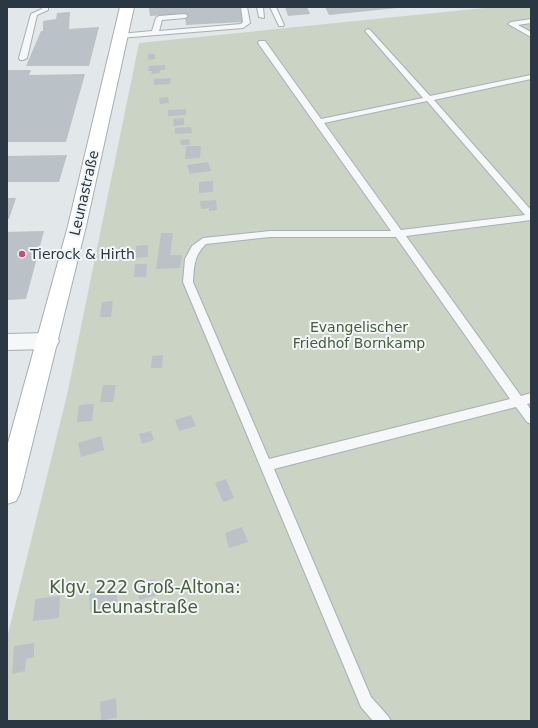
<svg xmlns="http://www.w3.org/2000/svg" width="538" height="728" font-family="'DejaVu Sans',sans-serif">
<rect width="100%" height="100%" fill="#e2e7ea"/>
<path fill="#cbd4c4" d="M494 7H531V721H7V638L67 395 139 43Z"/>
<path fill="#bac1c7" d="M149 7H241L243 22 186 25 185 14 150 16Z
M285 7H307L310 14 288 16Z
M325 7H397V8L329 15Z
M70 12 69 29 99 27 89 66H26L41 31H43V21L56 19 57 13Z
M148 54H155V59L148 60Z
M165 65V70H160V73L151 74 152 71H148L149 66Z
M7 70H31L29 75 85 74 66 142H7Z
M171 78 170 84 154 85V79Z
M168 97 169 103 160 104 159 98Z
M186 109V115L168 116V110Z
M184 118V125L174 126 173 119Z
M191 127 192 133 175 134V128Z
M189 139 190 145H181L180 140Z
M186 146H201L200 158 185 159Z
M67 155 59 182H7V156Z
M208 162 211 171 190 174 187 165Z
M213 181V192L199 193V182Z
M7 198H16L9 219H7Z
M216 200 217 210 209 211V208L201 209 200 201Z
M44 231 26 299 7 300V232Z
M161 233H173L170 255H182L180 268 156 269Z
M148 245V257L136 258V246Z
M135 264H147L146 277H134Z
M113 301 111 317H100L102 302Z
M163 355 162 368H151L152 356Z
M103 385H116L113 402H100Z
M94 404 92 421 77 422 79 405Z
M191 415 196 426 179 431 175 420Z
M151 431 154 440 142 444 139 434Z
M101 436 104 450 81 457 78 443Z
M226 479 234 498 223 502 215 483Z
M242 527 248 542 229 548 225 533Z
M155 579 158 595 139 600 137 584Z
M116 587 118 605 90 612 89 594Z
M60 596 59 618 33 621 35 599Z
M34 643V657L26 659 25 671 12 674 14 646Z
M116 698 117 717 101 721 100 702Z"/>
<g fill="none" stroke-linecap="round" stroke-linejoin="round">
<g stroke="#a7afb4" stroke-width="2">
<path id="lane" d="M42 7H48V10L37 15 27 58 23 60H20L19 58 31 14 42 9Z
M241 7H247L250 23 243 28 120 38 116 36 120 34 152 31 156 18 159 16 185 14 188 16 185 18 162 20 159 31 241 24 243 22Z
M257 7H263L264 18 259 17Z
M270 7H276L284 25 283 26H279Z
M531 19V23L518 25 531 32V37L508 24 511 22Z
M368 29 370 30 430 96 531 75V79L434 100 531 210V220L406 236 521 396 531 393V403L527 404 531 410V424L527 422 516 407 274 469 371 697 388 716 391 721H373L361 707 183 282 185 259 192 246 203 238 270 231H391L258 43 259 41H265L321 119 423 98 366 32 365 31ZM427 101 525 215 401 230 324 123ZM270 237H396L510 399 269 459 193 282C194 267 194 255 206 244Z"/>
</g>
<g stroke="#a7afb4" stroke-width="2">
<path id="street" d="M48 333 56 335 59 341 56 347 48 349 7 350V334Z"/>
</g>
<g stroke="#a7afb4" stroke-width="2">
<path id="secondary" d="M120 7H134L86 226 20 493 16 501 7 504V447L68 226Z"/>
</g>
<use href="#lane" fill="#f5f7f8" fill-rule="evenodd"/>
<use href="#street" fill="#f5f7f8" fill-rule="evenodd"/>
<use href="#secondary" fill="#fff" fill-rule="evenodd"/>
</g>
<circle fill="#c94e76" stroke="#f2f5f7" stroke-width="1.5" cx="22" cy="254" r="4"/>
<g text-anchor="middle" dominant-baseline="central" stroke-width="4" stroke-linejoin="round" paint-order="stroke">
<g font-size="14" fill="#2b3742" stroke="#f2f5f7">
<text transform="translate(84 193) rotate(-77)">Leunastraße</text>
</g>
<g font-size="14" fill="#2b3742" stroke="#f2f5f7" text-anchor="start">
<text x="30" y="254">Tierock &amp; Hirth</text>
</g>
<g font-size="14" fill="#465d39" stroke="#f2f5f7">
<text x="359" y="327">Evangelischer<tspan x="359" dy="16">Friedhof Bornkamp</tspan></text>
</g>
<g font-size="17" fill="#465d39" stroke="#f2f5f7">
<text x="145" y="587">Klgv. 222 Groß-Altona:<tspan x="145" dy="20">Leunastraße</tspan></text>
</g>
</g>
<rect width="538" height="728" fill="none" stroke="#2b3742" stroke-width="16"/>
</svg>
